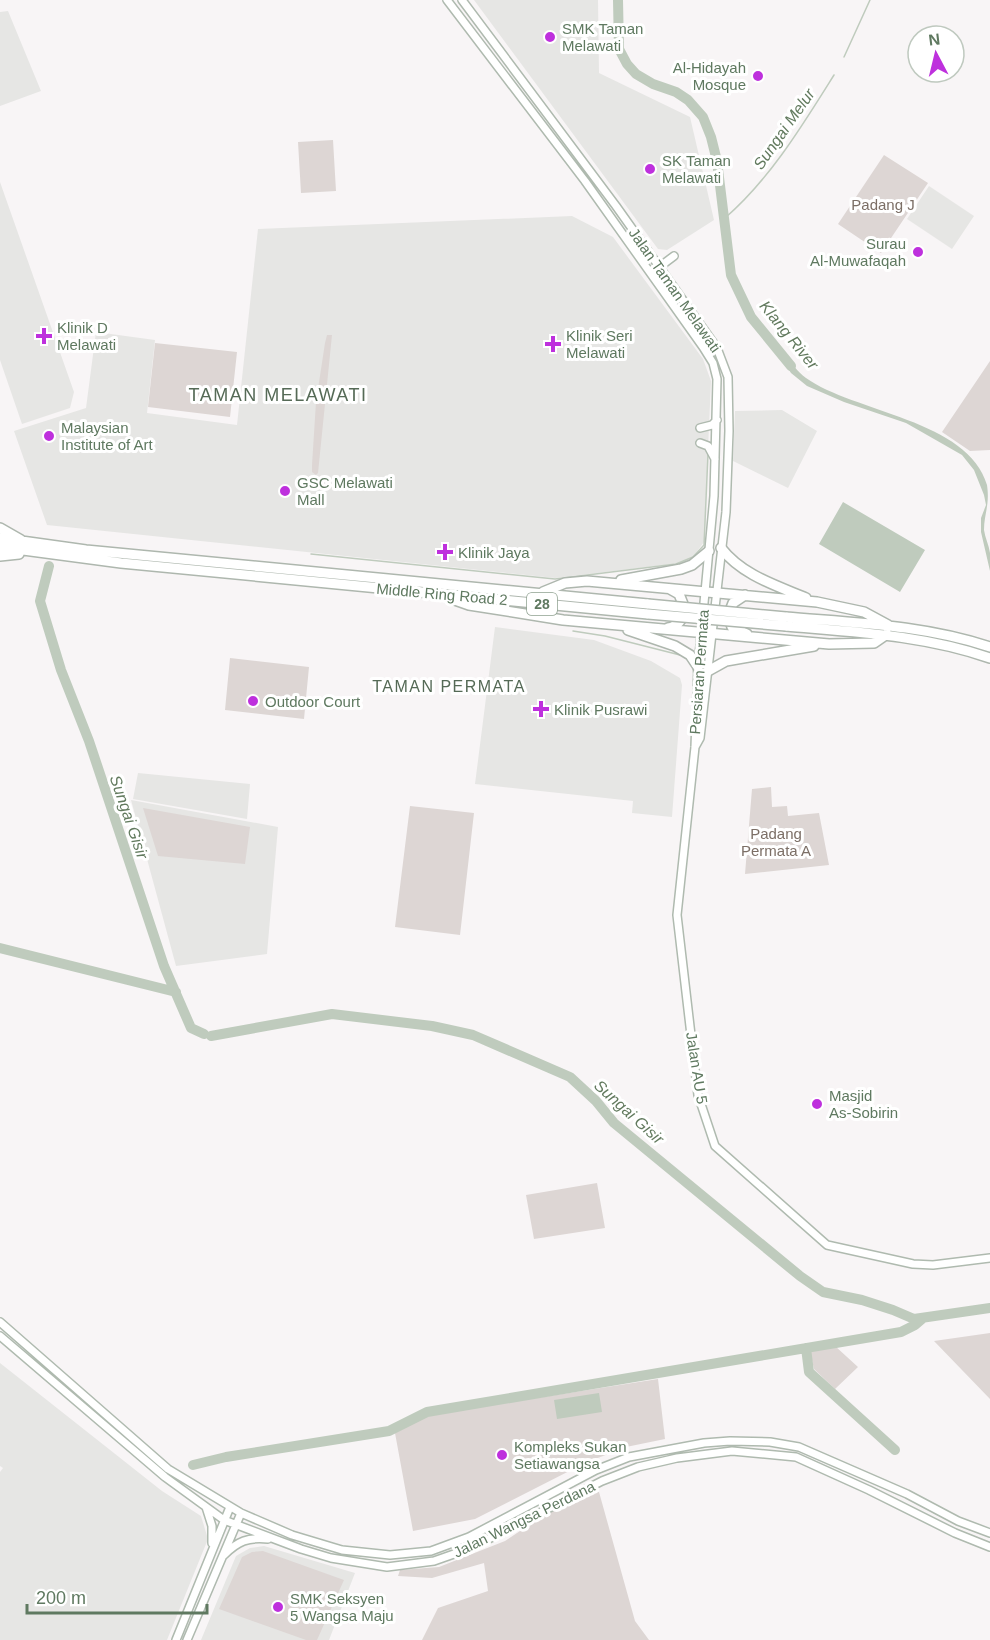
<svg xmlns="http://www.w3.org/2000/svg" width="990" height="1640" font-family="Helvetica,sans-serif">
<rect width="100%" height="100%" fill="#f8f5f6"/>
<path fill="#e6e6e4" d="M474 0H598L599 73 690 117 714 220 667 250 658 249Z
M8 11 41 91 0 106V12Z
M0 182 74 392 70 408 22 424 0 360Z
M929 186 974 216 952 249 907 219Z
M572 216 613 237 703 359 711 381 704 542 689 562 555 578 47 525 14 431 86 408 96 332 155 340 147 413 237 425 258 229Z
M782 410 817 431 788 488 733 461 735 411Z
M495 627 594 640 651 661 680 678 682 685 672 817 632 813 633 801 475 784Z
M138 773 250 784 247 819 133 799Z
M131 800 278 827 267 954 176 966Z
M0 1363 162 1491 201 1516 208 1539 167 1640H0V1472L3 1468 0 1466Z
M264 1546 355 1573 329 1640H201L236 1556 250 1548Z"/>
<path fill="#ddd6d4" d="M333 140 336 191 301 193 298 142Z
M884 155 928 183 881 253 838 224Z
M327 335H332L318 473 316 475 312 472V465L316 402 325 343Z
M155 343 237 352 230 417 148 407Z
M990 361V450L970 451 942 432Z
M230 658 309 667 304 719 225 710Z
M771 787 772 807 787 806 788 816 819 813 829 865 745 874 752 789Z
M410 806 474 813 460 935 395 927Z
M143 808 250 827 245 864 158 856Z
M597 1183 605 1228 534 1239 526 1195Z
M990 1333V1399L934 1341Z
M835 1346 858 1367 835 1389 814 1369 810 1351Z
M658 1379 665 1439 626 1447 585 1463 475 1519 413 1531 395 1433 429 1415Z
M592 1491 599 1492 635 1621 649 1640H422L438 1608 488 1591 484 1563 432 1578 398 1576 400 1570 439 1567 505 1541 544 1515Z
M263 1551 344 1580 317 1640H306L219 1609 242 1557 252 1552Z"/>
<path fill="#bfcbbd" d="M784 355C792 362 797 372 806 378 853 412 969 420 987 485 990 505 984 514 984 530 985 538 989 545 990 553 990 559 990 565 990 571L981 532V518L986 505 984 495 974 470 962 455 906 423 844 402 807 386 791 373 781 358Z
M843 502 925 550 900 592 819 544Z
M599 1393 602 1412 557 1419 554 1400Z"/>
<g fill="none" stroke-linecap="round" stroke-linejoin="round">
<path stroke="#bfcbbd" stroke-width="1.5" d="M844 57 870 0
M725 218C770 179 802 126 834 75
M311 554 555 579 676 564 693 557 704 545 708 454
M573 631 605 636 680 655
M693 668 694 676"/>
<path stroke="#bfcbbd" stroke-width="10" d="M618 0 619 49 627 64 636 74 653 84 676 92 688 100 703 117 711 137 717 161 731 275 751 317 791 366
M49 566 40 601 61 670 89 741 164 966 191 1028 204 1034
M0 948 176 992
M211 1036 332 1014 432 1026 473 1035 570 1077 596 1101 614 1123 800 1276 823 1292 862 1300 893 1310 914 1319 990 1308
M806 1348 809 1372 895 1450
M193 1465 226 1457 389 1431 427 1412 901 1332 915 1325 922 1319"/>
<g stroke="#afbaaf" stroke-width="10">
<path id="secondary" d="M447 0 585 181 703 347 713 363 717 379 714 496 698 667 695 747 677 915 698 1095 715 1146 827 1245 913 1264 933 1265 990 1258
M462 0 616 206 717 348 728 377 729 431 726 512 700 738 695 747
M658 272 662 265 674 256
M700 428 712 425 717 420
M700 443 708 446 715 459
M0 1322 168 1469 241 1513 292 1535 342 1550 390 1555 431 1551 469 1537 596 1470 629 1457 704 1443 730 1441 770 1442 799 1447 907 1494 958 1521 990 1533
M0 1336 165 1477 224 1520 301 1549 331 1558 387 1567 434 1561 471 1548 602 1481 638 1467 677 1458 732 1451 796 1457 869 1490 955 1533 990 1547
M206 1507 212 1526V1543
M224 1555C238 1541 248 1537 268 1539
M176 1640 230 1507
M187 1640 241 1513"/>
</g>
<g stroke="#aeb7ae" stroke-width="12">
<path id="highway" d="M0 528 21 540
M0 538 86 550 648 604
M0 547 121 563 648 614
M721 548C742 575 775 585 806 598
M0 556 19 554
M621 580 681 569 692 565 709 551
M543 592 565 583 587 581 817 602 864 612 888 625
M745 595 733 603 728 616 732 627 747 634
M452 599 469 605 563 620 829 644 874 643 887 634
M786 617C855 623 924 625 990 647
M786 626C855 632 924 635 990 658
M668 628C679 626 683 619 685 609L679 594 670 589
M628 630 675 646 690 655 698 667
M708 671 726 661 814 646"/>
</g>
<use href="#secondary" stroke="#fff" stroke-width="7"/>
<use href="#highway" stroke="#fff" stroke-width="9"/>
<g stroke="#aeb7ae" stroke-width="12" stroke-linecap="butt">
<path id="highway-bridge" d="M648 604 786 617
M648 614 786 626"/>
</g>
<use href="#highway-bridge" stroke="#fff" stroke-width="9"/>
</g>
<g fill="#be30dd" stroke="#fff" stroke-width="2">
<circle cx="550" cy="37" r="6"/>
<circle cx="758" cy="76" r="6"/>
<circle cx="650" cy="169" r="6"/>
<circle cx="918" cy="252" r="6"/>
<path d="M41 327h6v6h6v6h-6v6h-6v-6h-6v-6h6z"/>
<path d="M550 335h6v6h6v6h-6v6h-6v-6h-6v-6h6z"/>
<circle cx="49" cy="436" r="6"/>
<circle cx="285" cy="491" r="6"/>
<path d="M442 543h6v6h6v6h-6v6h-6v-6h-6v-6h6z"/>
<circle cx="253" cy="701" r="6"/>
<path d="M538 700h6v6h6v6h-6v6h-6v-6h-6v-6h6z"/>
<circle cx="817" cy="1104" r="6"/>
<circle cx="502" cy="1455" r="6"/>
<circle cx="278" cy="1607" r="6"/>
</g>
<g text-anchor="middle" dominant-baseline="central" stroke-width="6" stroke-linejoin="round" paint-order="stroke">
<rect fill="#fff" stroke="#8fa190" stroke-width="1.5" x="527" y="593" width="30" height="22" rx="4.5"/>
<g font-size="14" font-weight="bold" fill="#5f7960">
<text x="542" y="604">28</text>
</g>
<g font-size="15" fill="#5f7960" stroke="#fff" text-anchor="start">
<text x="562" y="28">SMK Taman<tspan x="562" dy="17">Melawati</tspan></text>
<text x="746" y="67" text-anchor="end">Al-Hidayah<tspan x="746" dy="17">Mosque</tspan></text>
<text x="662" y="160">SK Taman<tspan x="662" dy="17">Melawati</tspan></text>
<text x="906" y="243" text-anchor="end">Surau<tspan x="906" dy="17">Al-Muwafaqah</tspan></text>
<text x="57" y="327">Klinik D<tspan x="57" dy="17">Melawati</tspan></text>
<text x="566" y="335">Klinik Seri<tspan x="566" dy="17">Melawati</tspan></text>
<text x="61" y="427">Malaysian<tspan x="61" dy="17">Institute of Art</tspan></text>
<text x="297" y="482">GSC Melawati<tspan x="297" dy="17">Mall</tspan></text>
<text x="458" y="552">Klinik Jaya</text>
<text x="265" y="701">Outdoor Court</text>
<text x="554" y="709">Klinik Pusrawi</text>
<text x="829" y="1095">Masjid<tspan x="829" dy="17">As-Sobirin</tspan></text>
<text x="514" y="1446">Kompleks Sukan<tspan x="514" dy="17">Setiawangsa</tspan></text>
<text x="290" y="1598">SMK Seksyen<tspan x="290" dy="17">5 Wangsa Maju</tspan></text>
</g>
<g font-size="15" fill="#7c6f66" stroke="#fff">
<text x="883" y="204">Padang J</text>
<text x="776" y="833">Padang<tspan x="776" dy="17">Permata A</tspan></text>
</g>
<g font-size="15" fill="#5f7960" stroke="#fff">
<text transform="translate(675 290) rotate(55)">Jalan Taman Melawati</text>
<text transform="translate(442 594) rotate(5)">Middle Ring Road 2</text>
<text transform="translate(699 672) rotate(-86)">Persiaran Permata</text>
<text transform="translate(697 1068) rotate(81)">Jalan AU 5</text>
<text transform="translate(524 1519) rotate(-26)">Jalan Wangsa Perdana</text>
</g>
<g font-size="16" font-style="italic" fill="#627a5e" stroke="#fff">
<text transform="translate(784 129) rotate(-55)">Sungai Melur</text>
<text transform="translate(789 335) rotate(51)">Klang River</text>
<text transform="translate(129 817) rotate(71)">Sungai Gisir</text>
<text transform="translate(629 1112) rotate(42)">Sungai Gisir</text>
</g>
<g font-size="16" letter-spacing="1.5" fill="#556a56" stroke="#fff">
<text x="449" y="686">TAMAN PERMATA</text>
</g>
<g font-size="18" letter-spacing="1.5" fill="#556a56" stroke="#fff">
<text x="278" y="395">TAMAN MELAWATI</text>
</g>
</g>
<g transform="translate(936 54) rotate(353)"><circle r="28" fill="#ffffff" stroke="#bfc9bf" stroke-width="1.5"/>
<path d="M0-4.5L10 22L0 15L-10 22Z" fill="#be30dd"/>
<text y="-9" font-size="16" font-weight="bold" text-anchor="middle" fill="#5f7960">N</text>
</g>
<path d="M27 1604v9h180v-9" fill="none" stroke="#5f7960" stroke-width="3"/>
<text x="36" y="1604" font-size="18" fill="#5f7960" stroke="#ffffff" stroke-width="4.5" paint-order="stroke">200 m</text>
</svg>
